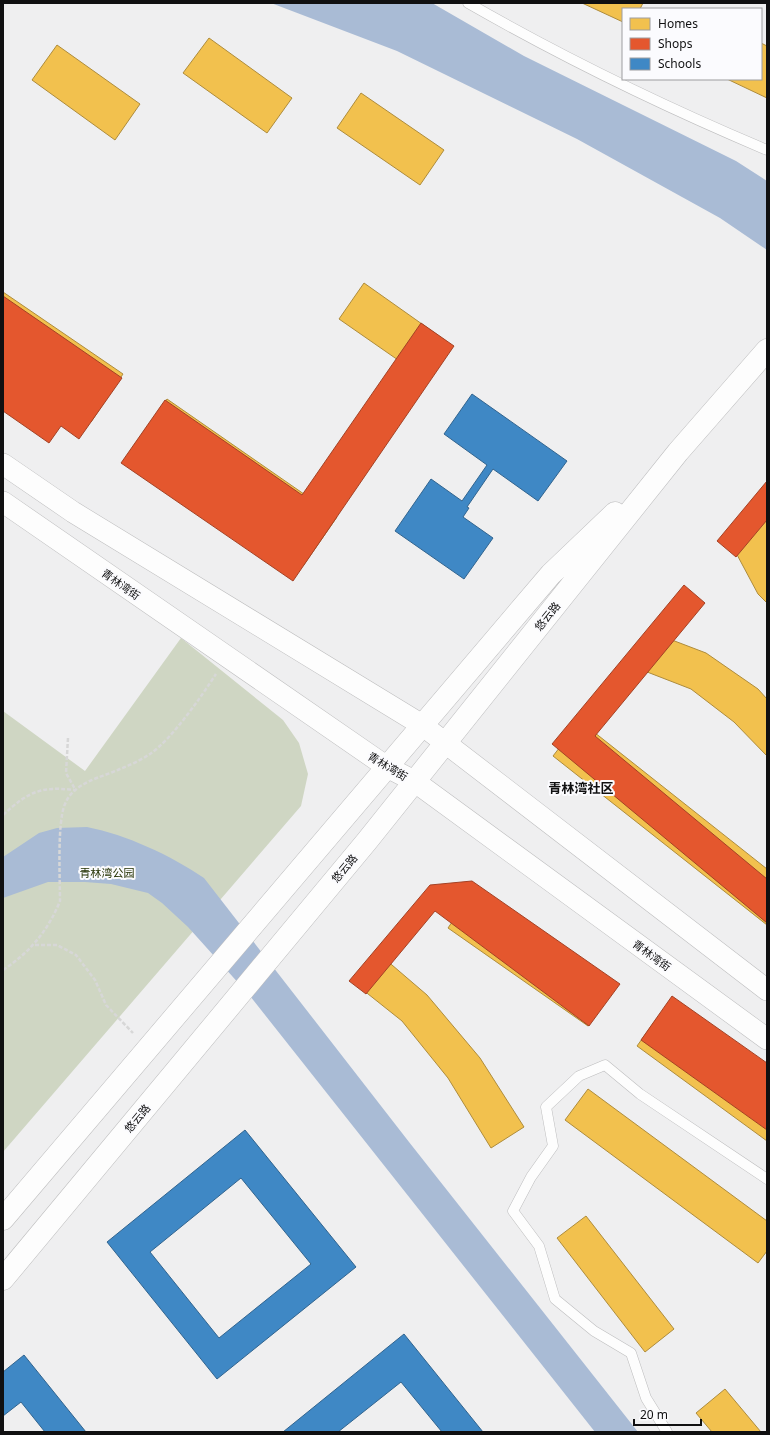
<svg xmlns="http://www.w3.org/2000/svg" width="770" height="1435" font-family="'Noto Sans','Noto Sans SC',sans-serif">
<rect width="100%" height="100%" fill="#efeff0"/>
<path fill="#cfd6c3" d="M181 638 283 720 299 743 308 774 301 806 3 1152V711L85 771Z"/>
<path fill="#a9bbd5" d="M271 3H432L524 56 736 161 767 181V250L720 218 577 139 397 51Z
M87 827C127 835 170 855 204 878L409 1142 638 1432H595L250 996 188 927 162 903 148 893 111 884 85 882H48L3 898V857L39 833 57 828Z"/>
<path fill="#f2c14e" stroke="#ae8c3c" d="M582 3H643L640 9H623V22Z
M209 38 292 98 267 133 183 73Z
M761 43 767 46V98L727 79H761Z
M57 45 140 104 115 140 32 80Z
M361 93 444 150 420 185 337 128Z
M364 283 446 341 421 376 339 319Z
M3 292 123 374 91 422 3 361Z
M167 399 337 517 303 566 133 447Z
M767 516V603L758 594 727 536Z
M651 632 706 653 758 689 767 699V756L734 722 691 689 642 670Z
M580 721 767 869V925L553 756Z
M475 888 616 986 588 1026 448 928Z
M378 953 427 995 480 1058 524 1127 491 1148 448 1078 402 1021 353 982Z
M657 1018 767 1099V1141L637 1046Z
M588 1089 767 1221V1251L758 1263 565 1120Z
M586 1216 674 1329 645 1352 557 1238Z
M725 1389 761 1432H712L696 1413Z"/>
<path fill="#e4572e" stroke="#a44225" d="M3 296 122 378 79 439 61 426 49 443 3 411Z
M421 323 454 346 293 581 121 463 165 400 302 495Z
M767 481V520L736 557 717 541Z
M684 585 705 603 595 736 767 879V923L552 744Z
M472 881 620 984 589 1026 435 911 366 994 349 981 430 885Z
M672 996 767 1063V1130L641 1040Z"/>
<path fill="#3f88c5" stroke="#31648f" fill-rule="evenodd" d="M472 394 567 461 538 501 493 469 467 507 469 508 463 517 493 538 464 579 395 531 431 479 462 501 487 465 444 434Z
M245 1130 356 1267 217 1379 107 1242ZM241 1178 311 1264 219 1338 150 1252Z
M404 1334 483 1432H442L401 1382 338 1432H283Z
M24 1355 86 1432H45L21 1402 3 1416V1372Z"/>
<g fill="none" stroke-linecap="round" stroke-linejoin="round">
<g stroke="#bdbdbe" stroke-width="11">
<path id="lane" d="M468 3C564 58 665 107 767 150
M667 1432 646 1398 631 1353 594 1331 555 1299 539 1246 513 1211 531 1177 553 1146 546 1107 579 1076 605 1065 640 1094 767 1179"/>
</g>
<g stroke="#bdbdbe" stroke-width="22">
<path id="street" d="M3 464 73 512 422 725 767 990
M3 502 387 767 414 781 767 1039"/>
</g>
<g stroke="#bdbdbe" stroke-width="23">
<path id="secondary" d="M3 1219 551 574 615 513
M3 1279 367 841 678 452 767 350"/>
</g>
<path stroke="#d7d7d7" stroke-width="2.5" stroke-dasharray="4 2" stroke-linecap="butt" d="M68 738 66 773 75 789
M3 815C28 792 40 786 74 790
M35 945H57L76 955 95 980 106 1005 133 1033
M3 970C29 953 48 931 60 901 60 879 57 822 65 804 74 782 100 778 120 769 130 765 141 760 150 754 172 739 201 697 216 674"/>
<use href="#lane" stroke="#fdfdfd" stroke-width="10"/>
<use href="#street" stroke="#fdfdfd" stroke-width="21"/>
<use href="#secondary" stroke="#fdfdfd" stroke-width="22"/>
</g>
<g text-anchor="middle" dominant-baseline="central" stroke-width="4" stroke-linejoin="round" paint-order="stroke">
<g font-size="11" fill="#101011" stroke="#fbfbfe">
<text transform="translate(121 584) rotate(35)">青林湾街</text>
<text transform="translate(547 616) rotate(-51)">悠云路</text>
<text transform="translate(388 766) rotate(31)">青林湾街</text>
<text transform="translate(344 868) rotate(-50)">悠云路</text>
<text transform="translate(652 955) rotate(36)">青林湾街</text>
<text transform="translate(137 1118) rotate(-50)">悠云路</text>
</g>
<g font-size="11" fill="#223000" stroke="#fbfbfe">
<text x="107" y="872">青林湾公园</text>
</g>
<g font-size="13" font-weight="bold" fill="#101011" stroke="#fbfbfe">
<text x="581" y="788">青林湾社区</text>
</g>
</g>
<rect width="770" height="1435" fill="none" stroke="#101011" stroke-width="8"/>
<rect x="622" y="8" width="140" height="72" fill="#fbfbfe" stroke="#9d9d9f"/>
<rect x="630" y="18" width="20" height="12" fill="#f2c14e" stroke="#9d9d9f"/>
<text x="658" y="28" font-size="12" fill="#101011">Homes</text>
<rect x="630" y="38" width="20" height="12" fill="#e4572e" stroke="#9d9d9f"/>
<text x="658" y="48" font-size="12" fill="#101011">Shops</text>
<rect x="630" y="58" width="20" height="12" fill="#3f88c5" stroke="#9d9d9f"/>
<text x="658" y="68" font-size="12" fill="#101011">Schools</text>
<path d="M634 1419v6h67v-6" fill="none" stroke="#101011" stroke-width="2"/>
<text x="640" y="1419" font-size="12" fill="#101011" stroke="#fbfbfe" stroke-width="3" paint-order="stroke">20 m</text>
</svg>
